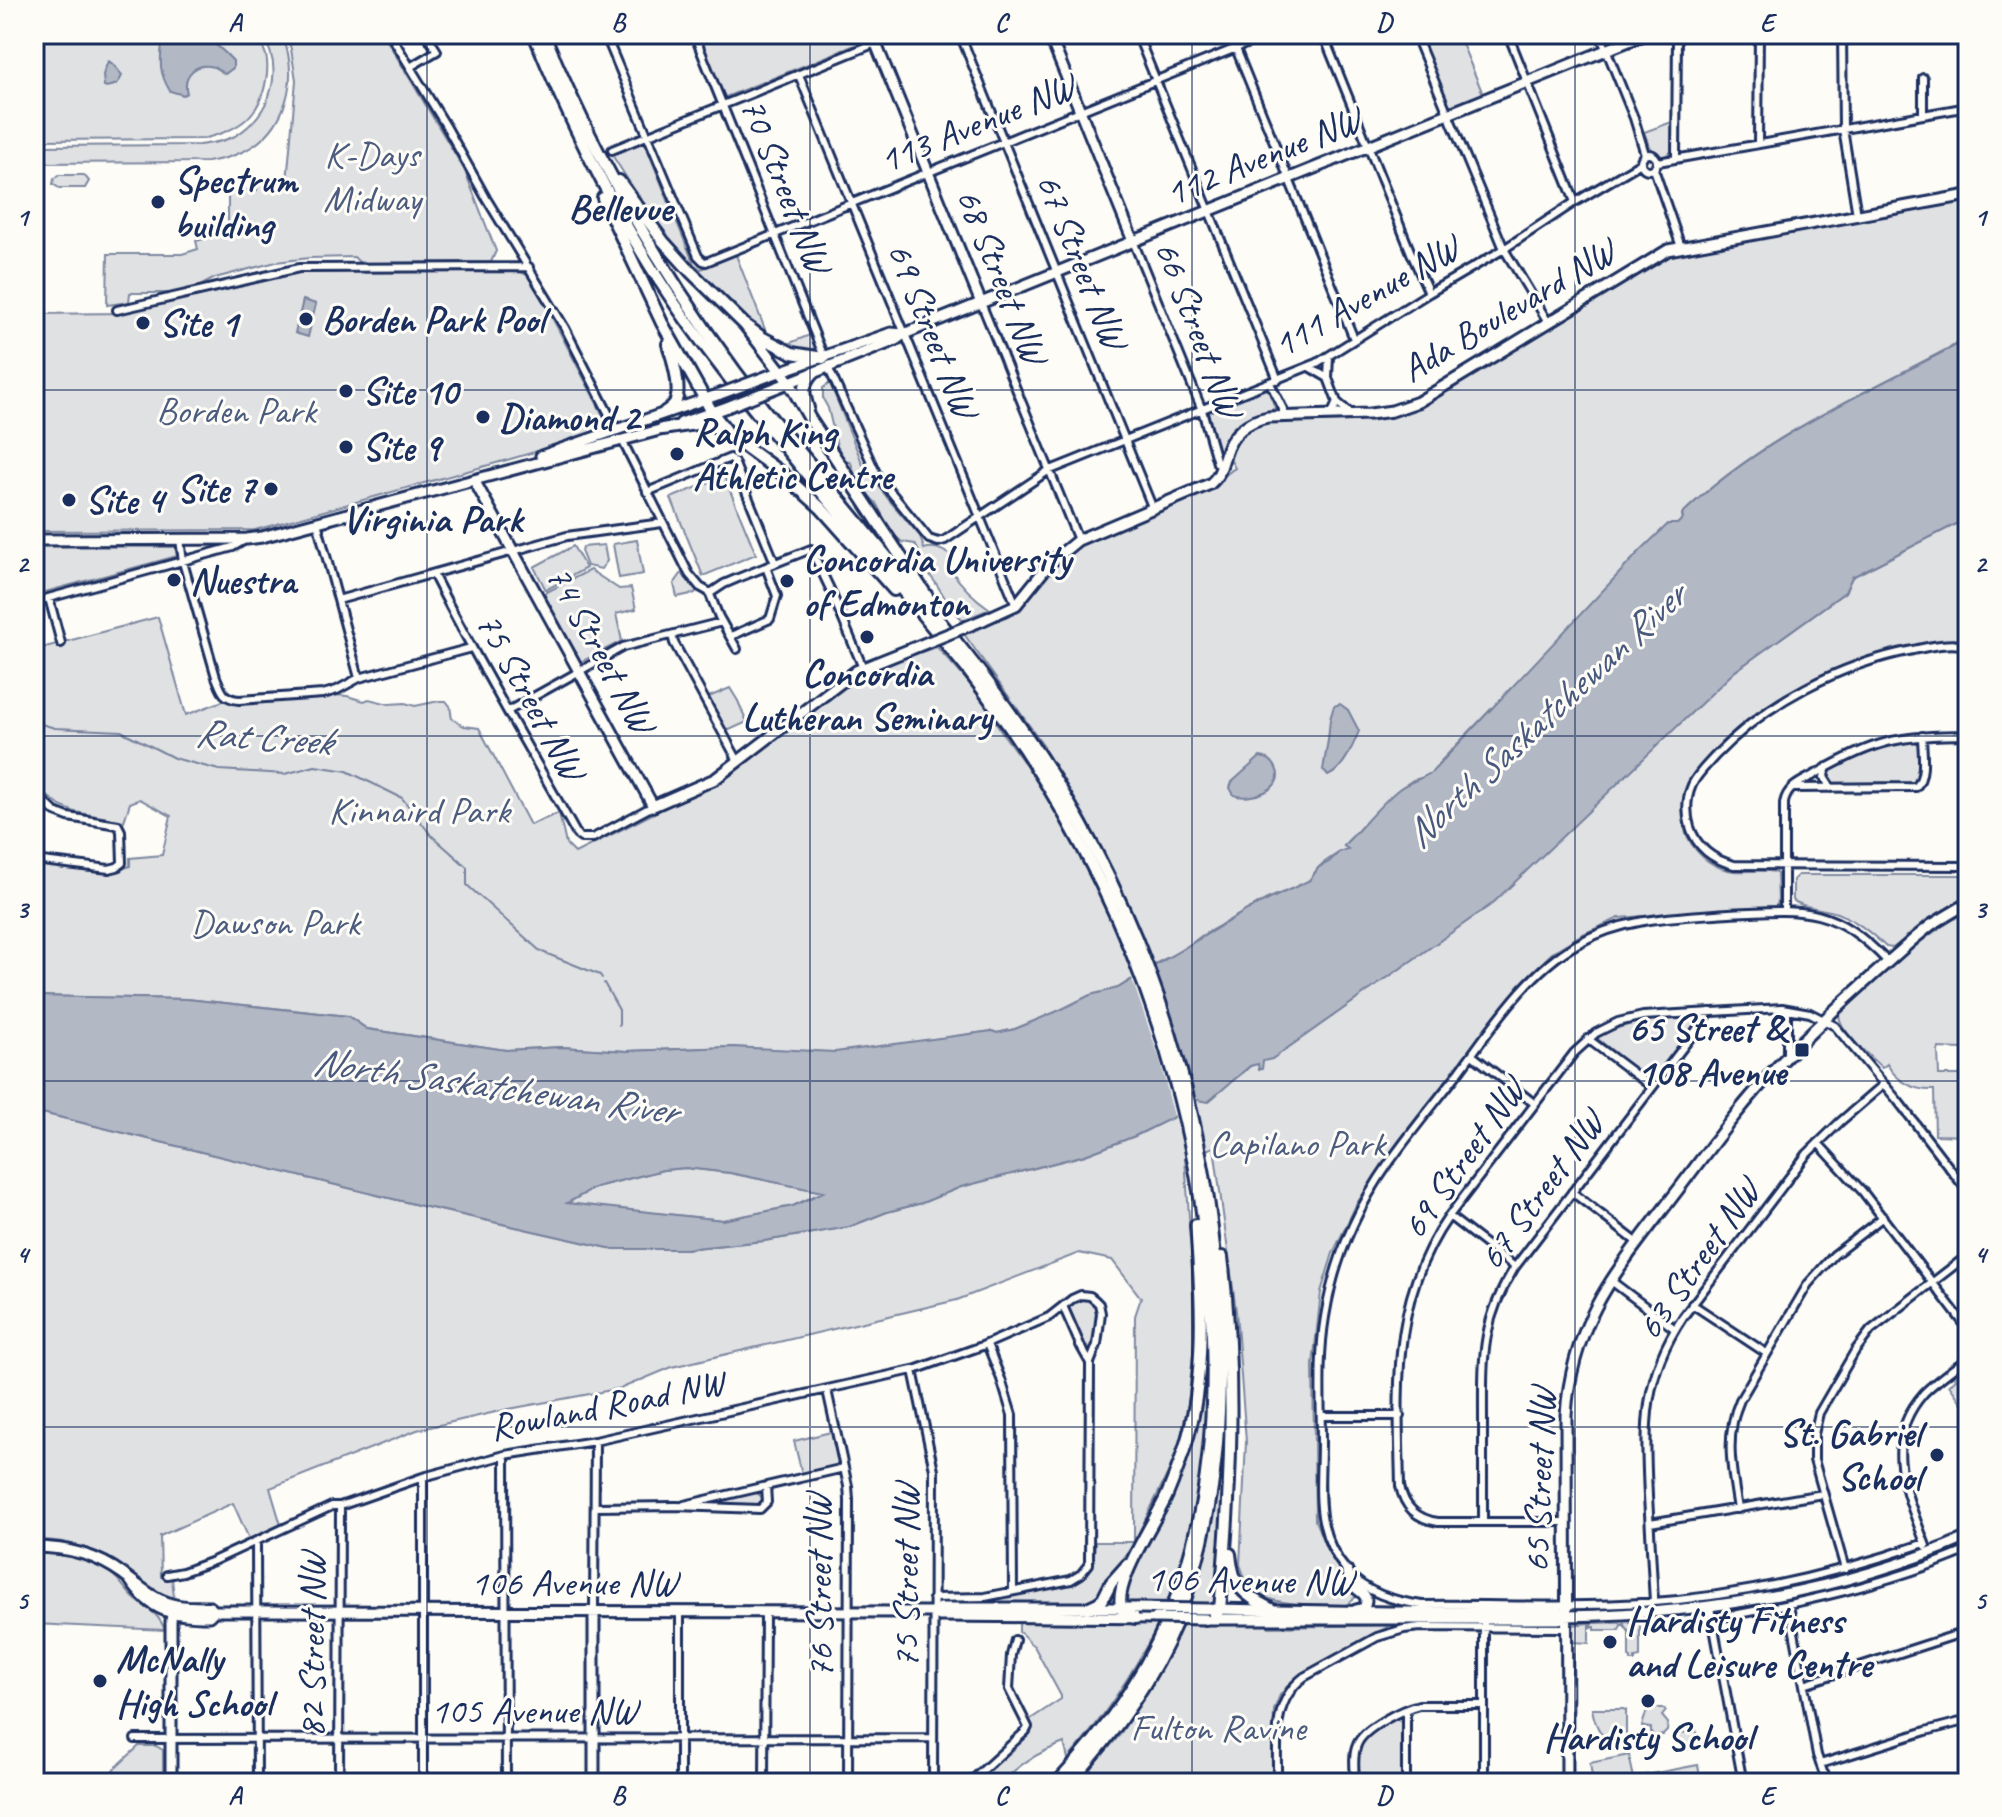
<svg xmlns="http://www.w3.org/2000/svg" width="2002" height="1817" font-family="Caveat,sans-serif">
<rect width="100%" height="100%" fill="#fdfcf7"/>
<filter id="ink" filterUnits="userSpaceOnUse"><feTurbulence type="fractalNoise" baseFrequency=".0125" numOctaves="2"/><feDisplacementMap in="SourceGraphic" scale="16" xChannelSelector="R" yChannelSelector="G"/><feConvolveMatrix kernelMatrix="1 2 1 2 8 2 1 2 1" color-interpolation-filters="sRGB"/></filter>
<g filter="url(#ink)">
<path fill="#e0e1e3" stroke="#7e88a0" stroke-width="2" d="M34 34H254C257 39 262 44 264 50 268 58 268 71 266 80 260 118 236 131 202 139L34 140Z
M261 34 282 35C300 77 287 130 244 151 232 157 220 160 207 162L34 163V146L199 145C212 143 224 142 235 136 271 115 286 69 261 34Z
M286 34H383L464 169 496 251 491 262 360 263 354 257 309 258 276 262 215 278 198 287 174 293H130L129 302 107 305 108 254H182L198 249 196 241 228 233V190H257L258 182H287L296 80 291 49Z
M702 34H868L870 39 723 98 698 36Z
M1419 34H1458L1483 94 1453 106 1447 104Z
M1672 122V151C1656 167 1649 145 1644 132Z
M644 141 694 264 701 269 736 255 768 337 783 346 812 334 818 349 813 352 800 353 781 346 761 334 696 273 666 239 612 155Z
M84 175 89 181 85 188H59L53 184 54 179 59 175Z
M1968 200V338C1870 391 1763 435 1682 514L1683 519 1677 524 1669 525 1441 761 1433 772 1426 777 1413 780 1396 792 1346 843 1344 846 1348 848C1338 853 1328 859 1319 867 1314 872 1312 878 1306 883L1267 899 1201 936 1183 950 1158 962 1118 988 1015 1029 997 1033 992 1031 835 1053 731 1047 627 1051 561 1047 506 1050 367 1029 348 1016 187 999 34 996V864C66 868 100 879 130 866V858L162 855 171 816 140 799 130 803 124 821 75 812 60 806 34 785V650L158 617 186 715 228 699 323 694 347 696 364 701 369 699 389 704 405 703 415 706 439 701H446L450 706 452 719 464 726 479 728 530 825 559 813 566 844 575 853 656 812 721 782 858 676 896 660 937 647 980 695 1003 734 1023 761 1044 746 964 634 1014 613 1024 604 1059 561 1073 549 1087 541 1208 490C1218 484 1224 474 1235 468L1230 459 1237 442 1248 430 1257 425 1274 422 1354 421 1385 417 1412 409 1672 254Z
M515 269 531 277 606 421 602 429 552 447 507 460 255 530 34 531V314L122 313 300 273Z
M830 383 863 465 889 500 920 536 924 549C934 546 941 549 950 555L952 563 951 570C962 587 974 598 990 609L963 620 952 609 935 582 916 558 919 552 915 544 902 542 892 533 876 503 858 484 851 463 843 458 837 446 828 408 823 399V388Z
M1265 388 1268 389 1275 408C1268 412 1262 412 1255 414 1237 421 1231 435 1222 451L1219 453 1217 451 1208 411Z
M724 476 756 554 703 576 671 498Z
M1968 518V642C1954 638 1940 641 1926 643 1850 656 1772 694 1717 748 1707 758 1696 769 1690 781 1683 795 1683 808 1684 823 1685 842 1703 861 1721 868 1738 875 1757 868 1775 872L1777 874 1778 902 1776 906 1619 918 1581 935 1554 951 1519 985 1498 1015 1397 1144 1357 1203 1333 1253 1321 1292 1313 1365 1315 1520 1326 1548 1338 1566 1341 1580 1357 1596 1346 1605C1321 1604 1268 1608 1251 1588 1245 1581 1243 1573 1240 1564L1246 1442 1236 1311 1214 1147 1185 1158 1192 1259 1194 1344 1188 1404 1177 1454 1134 1543 1098 1596 1092 1601 1083 1603 948 1604 942 1603 989 1601 1072 1584C1092 1576 1094 1563 1095 1542H1134L1135 1316 1141 1298 1112 1260 1079 1253 957 1300 672 1367 622 1388 509 1409 417 1430 270 1488 281 1525 249 1539 233 1503 160 1536 161 1577 172 1578 174 1598C150 1591 143 1583 124 1570 94 1549 71 1539 34 1540V1111L422 1206 613 1249H685L764 1241 849 1227 887 1212 922 1203 961 1187 1085 1155 1135 1136 1172 1118 1197 1100 1228 1084 1244 1072 1250 1066 1262 1061 1734 672 1845 592 1852 577Z
M637 540 643 574 619 578 613 544Z
M604 545 607 561 601 569 587 566 581 551 583 547Z
M34 546 175 547 177 556 34 595Z
M573 546 586 568 546 590 534 567Z
M590 570 619 589 631 588 636 609 616 614 622 641 579 663 541 595Z
M684 570 697 590 695 593 677 597 674 584Z
M730 688 738 701 747 722 723 733 704 699Z
M1915 740 1919 745V775L1916 782 1910 784H1832L1827 778 1829 771C1856 754 1884 745 1915 740Z
M1798 875H1968V895L1929 919 1893 948 1886 947C1871 933 1856 920 1837 913 1824 908 1801 908 1793 900V880Z
M1968 911V1057L1962 1049 1939 1048 1938 1051 1939 1075H1968V1136L1935 1135 1934 1090C1915 1091 1897 1082 1887 1064L1882 1068C1869 1055 1840 1032 1839 1015 1879 978 1919 936 1968 911Z
M1693 1017 1695 1020V1024L1653 1080H1648L1598 1039V1036C1630 1021 1658 1019 1693 1017Z
M686 1168 730 1173 824 1192 793 1206 723 1220 566 1204 596 1187 663 1170Z
M1081 1298 1092 1301 1096 1305 1098 1314 1094 1343 1091 1348 1085 1346 1069 1307 1070 1303Z
M1205 1319C1205 1354 1207 1389 1205 1424 1203 1485 1187 1546 1168 1603H1127L1126 1592 1134 1568 1159 1523 1180 1475Z
M1968 1368V1412L1949 1385 1956 1379 1955 1377Z
M1227 1388 1228 1459 1216 1604 1190 1603C1196 1583 1203 1564 1208 1543 1220 1493 1224 1440 1227 1388Z
M831 1432 838 1462 836 1467 802 1474 794 1441Z
M755 1492 762 1497 761 1503 757 1506H718L714 1503 715 1501Z
M37 1552C64 1554 92 1557 114 1576 122 1583 127 1592 135 1599 150 1612 157 1611 165 1630L34 1624V1553Z
M1640 1622V1657L1635 1658V1661H1631V1658L1629 1657V1632L1624 1625H1621L1619 1630H1595V1627H1591V1623Z
M1019 1623H1159C1133 1673 1105 1717 1068 1759L1064 1743C1038 1753 1021 1762 1002 1783H969L1026 1731V1722L1061 1699V1696L1034 1646C1027 1642 1026 1636 1019 1632Z
M1589 1623V1643L1572 1642V1625Z
M1182 1624H1267L1269 1627 1389 1625 1386 1628 1344 1649 1291 1682 1280 1695 1274 1710 1272 1783H1078L1119 1736 1152 1685Z
M1652 1708H1662L1666 1711 1662 1716 1668 1723 1667 1731 1663 1735 1653 1736 1651 1732V1728L1644 1727 1642 1726 1646 1713Z
M1592 1709H1623L1626 1710V1746C1603 1741 1596 1731 1592 1709Z
M1396 1719 1401 1722V1783H1359C1359 1738 1356 1741 1396 1719Z
M1696 1730 1699 1747 1675 1752 1672 1735Z
M139 1746H156L163 1750V1783H34V1775L100 1776 110 1773Z
M1629 1755 1635 1783H1593L1590 1763Z
M1698 1765 1701 1783H1642L1640 1776Z"/>
<path fill="#b3b8c5" stroke="#76819c" stroke-width="2" fill-rule="evenodd" d="M174 34C203 34 213 39 233 61V68L225 74C223 73 216 68 214 67 196 62 182 75 187 93L183 95 170 91C159 73 160 63 162 43Z
M108 61C114 63 117 70 122 75 119 85 114 86 104 87L103 75Z
M303 300 316 304 308 337 295 333Z
M1968 339V518L1852 577 1845 592 1734 672 1492 904 1272 1059 1263 1061 1262 1069 1259 1070 1258 1064 1250 1066 1208 1102 1197 1100 1172 1118 1135 1136 1085 1155 961 1187 922 1203 887 1212 849 1227 764 1241 685 1249H613L422 1206 34 1111V996L187 999 348 1016 367 1029 506 1050 561 1047 627 1051 731 1047 835 1052 992 1031 997 1033 1015 1029 1060 1010 1090 995 1118 988 1247 910 1310 880 1319 867 1329 862 1339 852 1348 849 1344 846 1346 843C1363 826 1380 804 1399 789 1410 781 1422 779 1432 772L1641 550 1668 524H1677L1683 519 1682 514C1763 436 1870 391 1968 339ZM686 1168 730 1173 823 1192 793 1206 723 1220 567 1203 596 1187 663 1170Z
M1340 704 1348 710 1359 731C1353 746 1343 770 1328 776L1323 770 1328 740 1330 719 1334 706Z
M1260 757C1268 758 1272 760 1276 768 1287 790 1249 801 1234 795L1230 788 1232 782Z"/>
<path fill="#fdfcf7" d="M1152 962 1181 1048 1196 1106 1175 1121 1160 1060 1131 976Z"/>
<g fill="none" stroke-linecap="round" stroke-linejoin="round">
<path stroke="#76819c" stroke-width="2" d="M34 722 55 728 121 731 174 758 219 770 285 774 315 766 347 771 402 798 431 835 467 867V885L540 951 600 975 602 978
M604 983 619 1010V1025"/>
<g stroke="#1b2f5e" stroke-width="12">
<path id="street" d="M390 34 446 126 486 198 565 328 617 430
M605 34 698 256 703 261 706 262 1271 34
M694 34 824 357
M960 34 1153 509
M1137 34 1278 380
M1230 34 1354 339
M1323 34 1411 253 1429 293
M1415 34 1504 249 1548 322
M1508 34 1575 202
M1600 34 1634 118 1645 154
M1842 34 1843 129 1857 215
M410 67 437 51 426 34
M799 75 1016 605
M1923 78V115
M1758 143 1759 34
M612 150 898 34
M1641 162a8 8 0 1 1 16 0a8 8 0 1 1-16 0Z
M1676 158 1677 34
M1658 162 1968 107
M1654 169 1681 247
M1133 241 1202 410 1217 463 1222 467
M981 303 1078 540
M117 310 299 268 529 267
M828 367 877 475 929 539 938 542 945 540 1048 471 1317 363 1429 293 1504 249 1575 202 1641 163
M1309 367 1328 378 1329 356
M1328 378 1337 402
M1270 383 1283 409V416
M1331 416 1337 402 1352 415
M622 440 689 574 700 587 709 592
M647 492 730 458 734 462 775 563
M317 522 359 678
M180 539 183 562 216 677C222 691 222 698 239 700L323 694 337 690 359 678 471 648
M433 574C478 663 529 748 577 835L581 838H593L653 806
M709 592H712L724 584 738 578 811 549 830 589 863 668
M709 592 719 617 737 649
M49 598 61 643
M338 600 567 536 662 523
M34 602 233 547 245 540
M672 635 674 643 738 761
M731 636 770 619 777 596 766 567
M1968 646C1950 642 1931 646 1913 650 1840 664 1766 702 1715 756 1707 765 1697 774 1692 785 1686 799 1686 813 1690 827 1697 848 1714 860 1734 865L1968 866
M508 711 623 647 722 622
M1827 767 1824 777 1831 788
M1793 788 1916 787C1927 775 1922 751 1922 736
M34 792 55 812 68 817 118 825 121 831 122 863 117 867 109 869 34 860
M1784 911V803C1787 787 1801 782 1814 775 1874 740 1900 735 1968 735
M1888 962C1833 905 1804 909 1729 913 1676 917 1624 917 1577 944 1524 974 1488 1034 1452 1081 1416 1127 1377 1172 1353 1225 1339 1255 1330 1286 1325 1317 1318 1359 1321 1402 1321 1444 1321 1470 1318 1497 1323 1522 1327 1540 1335 1557 1347 1571 1365 1593 1394 1601 1422 1605 1495 1604 1568 1608 1641 1603 1739 1597 1833 1575 1925 1543
M1588 1039 1652 1087
M1472 1055 1535 1104
M1787 1057V1009
M1818 1143 1863 1192 1968 1329
M1572 1192 1638 1243
M1449 1216 1515 1267
M1610 1280 1675 1329
M1692 1304 1766 1353
M1063 1306 1081 1347 1090 1363
M987 1344 1001 1379 1012 1415 1013 1591
M913 1370 934 1470 933 1783
M827 1390 848 1486 849 1500 848 1783
M1321 1416H1400
M505 1455 506 1783
M423 1477V1783
M684 1505 844 1468
M595 1507 676 1506 760 1509 767 1502 766 1486
M1738 1509C1732 1471 1724 1436 1740 1400L1808 1284 1834 1255 1883 1217
M1483 1522C1483 1489 1483 1456 1483 1422 1483 1360 1480 1322 1515 1267L1710 1012
M1565 1522H1438C1417 1519 1404 1507 1400 1486 1398 1389 1390 1300 1449 1216L1574 1053 1596 1033 1618 1022 1643 1016 1782 1008 1810 1013 1835 1026 1898 1101 1968 1192
M1650 1523 1823 1494
M256 1541 257 1783
M1926 1546C1907 1494 1880 1442 1924 1393 1937 1380 1953 1369 1968 1358
M1845 1569 1814 1460V1434L1819 1413 1855 1351 1871 1330 1968 1255
M167 1575 183 1572 213 1561 332 1506H340L423 1477 505 1455 595 1441 917 1369 982 1346 1049 1317 1072 1299 1081 1295 1090 1296 1095 1300 1099 1304 1101 1313 1097 1345 1090 1363 1089 1564 1081 1574 1071 1580 985 1597 933 1598
M1654 1602C1652 1567 1650 1532 1648 1496 1645 1427 1642 1378 1683 1317L1807 1154 1840 1122 1884 1084
M1789 1605 1817 1755 1823 1772 1831 1783
M1710 1607 1743 1783
M594 1611 595 1441
M680 1612V1783
M1712 1619C1800 1603 1886 1585 1968 1550
M1804 1684 1968 1631
M135 1739 933 1738
M1820 1764 1926 1731 1968 1720
M339 1783 340 1506
M764 1783 765 1612
M969 1783 1026 1731 1028 1727 1009 1689 1011 1655 1015 1640
M1277 1783C1278 1745 1270 1703 1304 1677L1377 1637 1404 1629 1420 1627 1565 1628
M1355 1783C1355 1771 1352 1756 1357 1745 1363 1728 1403 1709 1419 1705H1484
M1406 1783V1710
M1484 1783V1624"/>
</g>
<g stroke="#1b2f5e" stroke-width="15">
<path id="secondary" d="M872 34 981 303
M1049 34 1133 241
M768 376 891 333 904 334
M775 388 896 340 904 334 1646 34
M681 423 727 407
M541 456 720 394
M474 480 653 806 715 779 856 671 911 649
M34 540 247 539 262 537 667 428
M983 620 1016 605 1050 563 1078 540 1210 484C1220 476 1221 467 1225 455 1231 434 1247 421 1268 417L1370 414 1392 411 1418 402 1668 250 1968 195
M34 1547C67 1547 96 1554 123 1574 139 1586 153 1599 172 1604 184 1608 197 1606 210 1607L214 1611
M1347 1571C1348 1576 1348 1580 1351 1583 1358 1593 1371 1593 1364 1608L1356 1610
M130 1580C151 1612 173 1616 209 1616L214 1611 933 1612 940 1608H1138
M1214 1609 1389 1612H1559L1565 1616
M933 1612 940 1616 1156 1618
M1208 1619H1559L1565 1616C1704 1614 1840 1593 1968 1537
M171 1783V1621L173 1608
M594 1783V1611
M1567 1783 1566 1415C1572 1319 1619 1268 1674 1195 1707 1152 1739 1107 1777 1067 1820 1021 1868 980 1915 938L1931 925 1968 903"/>
</g>
<g stroke="#1b2f5e" stroke-width="16">
<path id="primary" d="M534 34C569 120 610 204 661 283 703 348 752 407 801 467 856 534 911 601 967 669 1087 824 1166 997 1199 1191 1205 1227 1207 1264 1210 1300 1218 1408 1209 1523 1166 1623 1140 1684 1102 1735 1057 1783
M544 34C600 171 675 295 766 412 813 467 859 523 905 579 963 649 1019 718 1065 796 1164 962 1218 1158 1220 1350 1221 1443 1212 1536 1176 1623 1151 1683 1113 1735 1069 1783
M619 181 663 241 690 271 745 325 763 338 792 353 823 358
M603 198 662 323 712 412 726 430
M745 325 789 382 810 419 936 610
M808 408C803 393 802 385 813 373
M665 412C668 410 673 406 675 403 682 390 673 358 668 344
M662 429 702 423 715 427 736 440 784 475 821 508 894 590
M1230 1554C1233 1588 1243 1594 1271 1609
M1087 1608 1098 1603 1103 1599 1111 1583 1127 1565
M1135 1618C1132 1617 1126 1615 1124 1612 1106 1592 1158 1517 1167 1495 1177 1471 1187 1446 1192 1420 1205 1357 1201 1289 1196 1225
M1205 1619 1216 1614 1220 1609C1231 1492 1236 1374 1222 1257"/>
</g>
<use href="#street" stroke="#fdfcf7" stroke-width="6"/>
<use href="#secondary" stroke="#fdfcf7" stroke-width="9"/>
<use href="#primary" stroke="#fdfcf7" stroke-width="10"/>
<g stroke="#1b2f5e" stroke-width="15" stroke-linecap="butt">
<path id="secondary-bridge" d="M720 394 768 376
M727 407 775 388
M911 649 983 620
M1138 1608 1209 1609
M1156 1618 1205 1619"/>
</g>
<use href="#secondary-bridge" stroke="#fdfcf7" stroke-width="9"/>
</g>
</g>
<path fill="none" stroke="#1b2f5e" stroke-width="2" stroke-opacity="0.55" d="M427 34V1783M810 34V1783M1192 34V1783M1575 34V1783M34 390H1968M34 736H1968M34 1081H1968M34 1427H1968"/>
<g fill="#1b2f5e" stroke="#fdfcf7" stroke-width="3">
<circle cx="158" cy="202" r="8"/>
<circle cx="306" cy="319" r="8"/>
<circle cx="143" cy="323" r="8"/>
<circle cx="346" cy="391" r="8"/>
<circle cx="483" cy="417" r="8"/>
<circle cx="346" cy="447" r="8"/>
<circle cx="677" cy="454" r="8"/>
<circle cx="271" cy="489" r="8"/>
<circle cx="69" cy="500" r="8"/>
<circle cx="174" cy="580" r="8"/>
<circle cx="787" cy="581" r="8"/>
<circle cx="867" cy="637" r="8"/>
<rect x="1794" y="1042" width="16" height="16" rx="4"/>
<circle cx="1937" cy="1455" r="8"/>
<circle cx="1610" cy="1642" r="8"/>
<circle cx="100" cy="1681" r="8"/>
<circle cx="1648" cy="1701" r="8"/>
</g>
<g text-anchor="middle" dominant-baseline="central" stroke-width="6" stroke-linejoin="round" paint-order="stroke">
<g font-size="38" fill="#1b2f5e" stroke="#fdfcf7">
<text transform="translate(977 123) rotate(-22)">113 Avenue NW</text>
<text transform="translate(1263 156) rotate(-22)">112 Avenue NW</text>
<text transform="translate(786 185) rotate(68)">70 Street NW</text>
<text transform="translate(1082 261) rotate(68)">67 Street NW</text>
<text transform="translate(1002 276) rotate(68)">68 Street NW</text>
<text transform="translate(1366 296) rotate(-30)">111 Avenue NW</text>
<text transform="translate(1508 310) rotate(-31)">Ada Boulevard NW</text>
<text transform="translate(1199 329) rotate(69)">66 Street NW</text>
<text transform="translate(933 330) rotate(68)">69 Street NW</text>
<text transform="translate(601 649) rotate(61)">74 Street NW</text>
<text transform="translate(531 696) rotate(61)">75 Street NW</text>
<text transform="translate(1463 1158) rotate(-55)">69 Street NW</text>
<text transform="translate(1541 1190) rotate(-54)">67 Street NW</text>
<text transform="translate(1698 1259) rotate(-55)">63 Street NW</text>
<text transform="translate(607 1405) rotate(-11)">Rowland Road NW</text>
<text transform="translate(1539 1480) rotate(-88)">65 Street NW</text>
<text transform="translate(905 1576) rotate(-90)">75 Street NW</text>
<text transform="translate(1250 1580) rotate(1)">106 Avenue NW</text>
<text x="574" y="1582">106 Avenue NW</text>
<text transform="translate(819 1586) rotate(-91)">76 Street NW</text>
<text transform="translate(311 1645) rotate(-90)">82 Street NW</text>
<text x="534" y="1710">105 Avenue NW</text>
</g>
<g font-size="38" fill="#4c5c7f" stroke="#fdfcf7">
<text x="372" y="154">K-Days<tspan x="372" dy="44">Midway</tspan></text>
<text x="236" y="410">Borden Park</text>
<text x="419" y="810">Kinnaird Park</text>
<text x="275" y="922">Dawson Park</text>
<text x="1297" y="1143">Capilano Park</text>
<text x="1218" y="1727">Fulton Ravine</text>
</g>
<g font-size="38" font-weight="bold" fill="#1b2f5e" stroke="#fdfcf7" text-anchor="start">
<text x="174" y="180">Spectrum<tspan x="174" dy="44">building</tspan></text>
<text x="322" y="319">Borden Park Pool</text>
<text x="159" y="323">Site 1</text>
<text x="362" y="391">Site 10</text>
<text x="499" y="417">Diamond 2</text>
<text x="693" y="432">Ralph King<tspan x="693" dy="44">Athletic Centre</tspan></text>
<text x="362" y="447">Site 9</text>
<text x="255" y="489" text-anchor="end">Site 7</text>
<text x="85" y="500">Site 4</text>
<text x="803" y="559">Concordia University<tspan x="803" dy="44">of Edmonton</tspan></text>
<text x="190" y="580">Nuestra</text>
<text x="867" y="673" text-anchor="middle">Concordia<tspan x="867" dy="44">Lutheran Seminary</tspan></text>
<text x="1786" y="1028" text-anchor="end">65 Street &amp;<tspan x="1786" dy="44">108 Avenue</tspan></text>
<text x="1921" y="1433" text-anchor="end">St. Gabriel<tspan x="1921" dy="44">School</tspan></text>
<text x="1626" y="1620">Hardisty Fitness<tspan x="1626" dy="44">and Leisure Centre</tspan></text>
<text x="116" y="1659">McNally<tspan x="116" dy="44">High School</tspan></text>
<text x="1648" y="1737" text-anchor="middle">Hardisty School</text>
</g>
<g font-size="40" font-weight="bold" fill="#1b2f5e" stroke="#fdfcf7">
<text x="620" y="208">Bellevue</text>
<text x="432" y="519">Virginia Park</text>
</g>
<g font-size="40" font-style="italic" fill="#49587d" stroke="#fdfcf7">
<text transform="translate(1545 715) rotate(-43)">North Saskatchewan River</text>
<text transform="translate(263 737) rotate(4)">Rat Creek</text>
<text transform="translate(495 1086) rotate(8)">North Saskatchewan River</text>
</g>
</g>
<rect width="2002" height="1817" fill="none" stroke="#fdfcf7" stroke-width="88"/>
<rect x="44" y="44" width="1914" height="1729" fill="none" stroke="#1b2f5e" stroke-width="3"/>
<g font-size="26" text-anchor="middle" font-weight="bold" fill="#1b2f5e">
<text x="235" y="31">A</text>
<text x="618" y="31">B</text>
<text x="1001" y="31">C</text>
<text x="1384" y="31">D</text>
<text x="1767" y="31">E</text>
<text x="22" y="226">1</text>
<text x="1980" y="226">1</text>
<text x="22" y="572">2</text>
<text x="1980" y="572">2</text>
<text x="22" y="918">3</text>
<text x="1980" y="918">3</text>
<text x="22" y="1263">4</text>
<text x="1980" y="1263">4</text>
<text x="22" y="1609">5</text>
<text x="1980" y="1609">5</text>
<text x="235" y="1804">A</text>
<text x="618" y="1804">B</text>
<text x="1001" y="1804">C</text>
<text x="1384" y="1804">D</text>
<text x="1767" y="1804">E</text>
</g>
</svg>
